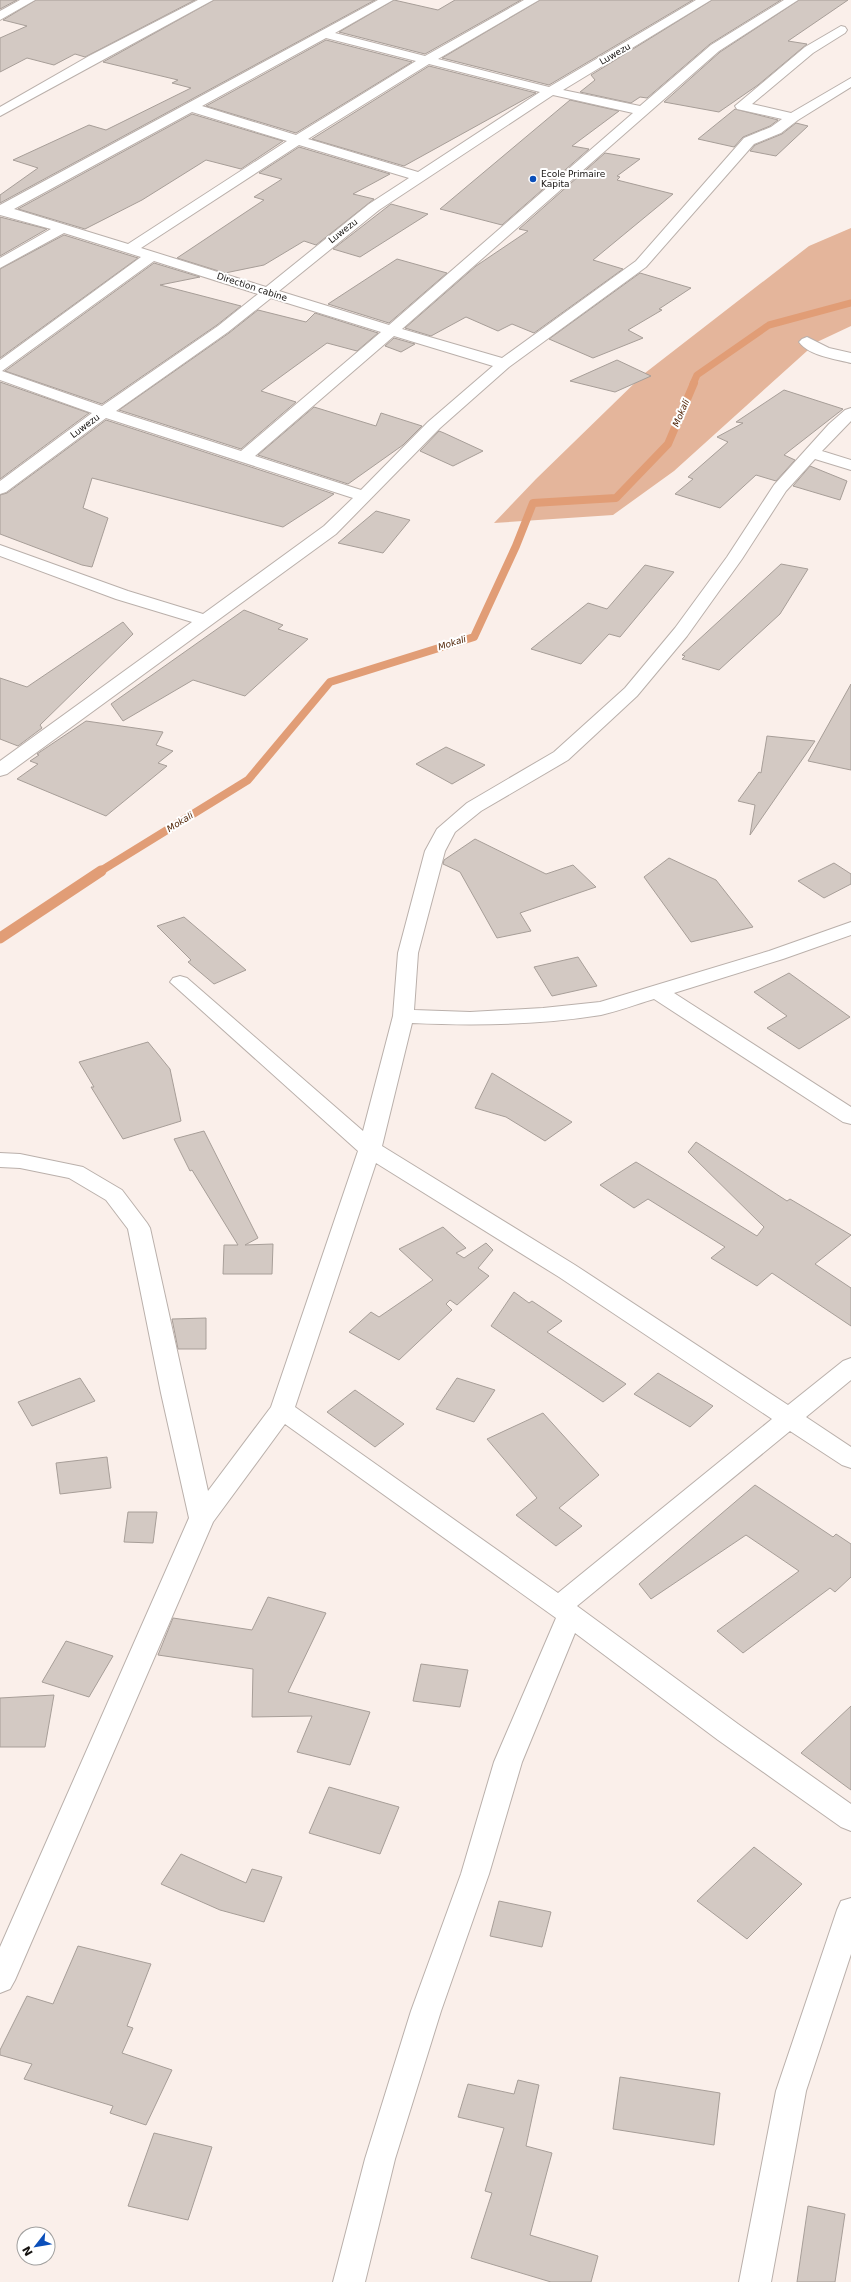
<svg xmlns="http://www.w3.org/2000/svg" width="851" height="2282" font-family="'DejaVu Sans',sans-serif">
<rect width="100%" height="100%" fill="#faefea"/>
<path fill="#e4b59b" d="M851 228V326L817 342 674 471 613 515 494 523 536 479 645 373 809 246Z"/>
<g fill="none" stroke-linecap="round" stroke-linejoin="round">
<path stroke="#e19d76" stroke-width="7" d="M693 384 697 375 769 325 851 303"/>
<path stroke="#e19d76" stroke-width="8" d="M99 872 248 780 330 682 474 637 516 546 533 503 616 498 668 444 694 383"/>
<path stroke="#e19d76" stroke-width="11" d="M0 938 101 871"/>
</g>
<path fill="#d3c9c3" stroke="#a79e98" d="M0 0H17L0 9Z
M36 0H195L85 57 75 54 54 65 27 58 0 72V38L27 26 3 20Z
M214 0H375L0 203V195L38 168 13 160 89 125 106 130 191 88 172 83 178 80 103 62Z
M394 0 438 10 455 0H521L425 54 339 32Z
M540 0H693L549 85 442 58Z
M712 0H781L710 44 647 98 640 97 631 103 580 92 595 80 591 75Z
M799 0H848L788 41 807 44 758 85 719 112 664 102 720 52Z
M326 40 412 62 296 133 206 106Z
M429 66 536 93 404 166 312 139Z
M570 100 619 111 572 146 589 149 502 225 440 209Z
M735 109 778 120 770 126 743 137 734 147 698 139Z
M192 114 283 141 241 169 206 160 142 200 85 229 18 209Z
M796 123 808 126 776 156 750 151 755 145 782 134Z
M299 147 390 174 353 194 374 199 316 245 304 241 264 265 225 273 177 258 264 200 254 197 282 179 259 173Z
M605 153 640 159 617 176 620 177 617 180 673 194 593 260 623 269 534 333 512 324 498 331 466 317 431 336 405 328 476 266 528 231 519 229Z
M391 204 428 214 360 257 333 249Z
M0 217 47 229 0 256Z
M64 235 138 258 0 358V269Z
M397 259 447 273 389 323 328 304Z
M154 263 200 277 160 285 241 306 217 325 102 404 5 371Z
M640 273 691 288 659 309 662 310 628 330 643 338 593 358 549 339Z
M258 310 306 322 315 313 378 333 357 351 327 343 261 391 296 402 241 449 119 410 229 333Z
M394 338 415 344 401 352 385 346Z
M617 360 651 376 615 392 570 381Z
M0 382 89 413 0 479Z
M784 390 843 409 784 455 795 460 776 481 756 475 720 508 675 494 693 479 688 477 728 442 717 437 743 423 736 422Z
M314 407 376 426 381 413 422 426 403 445 348 484 258 455Z
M106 420 334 494 283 527 92 478 83 508 108 518 92 567 82 565 0 534V495L7 493Z
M439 431 444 433 483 451 453 466 420 451Z
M810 466 847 481 840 500 793 486Z
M376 511 410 520 383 553 338 543Z
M781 564 808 569 780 614 719 670 682 659 685 656 682 655Z
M645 565 674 572 620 637 609 634 581 664 531 649 588 603 607 609Z
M244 610 283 625 278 629 308 639 245 696 193 680 123 721 111 704Z
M123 622 133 634 40 725 42 728 18 746 0 739V678L27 687Z
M851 684V770L808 761Z
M86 721 163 732 156 745 173 751 158 763 167 766 106 816 17 779 38 764 30 761 39 755 37 754Z
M767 736 815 741 750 835 755 805 738 801 759 772 761 773Z
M446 747 485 765 452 784 416 764Z
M475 839 546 874 573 865 596 887 520 913 531 931 497 938 460 872 443 864 444 860Z
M669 858 716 880 753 927 691 942 644 877Z
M834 863 851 874V884L824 898 798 881Z
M184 917 246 970 214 984 188 962 191 960 157 926Z
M578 957 597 986 552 996 534 967Z
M789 973 850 1017 799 1049 767 1028 787 1016 754 992Z
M148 1042 170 1069 181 1121 123 1139 91 1087H94L79 1062Z
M492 1073 572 1122 545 1141 506 1117 475 1108Z
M204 1131 258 1238 245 1245 273 1244 272 1274H223L224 1245H238L192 1170 190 1171 174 1139Z
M696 1142 787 1201 790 1199 851 1235 815 1264 851 1288V1326L772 1273 757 1286 711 1258 725 1247 648 1199 634 1208 600 1185 636 1162 757 1236 764 1227 688 1152Z
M443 1227 466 1248 456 1253 464 1258 486 1243 493 1250 478 1268 489 1276 457 1305 450 1300 446 1304 452 1310 399 1360 349 1332 371 1312 379 1317 433 1280 399 1249Z
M514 1292 529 1303 532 1301 562 1321 547 1332 626 1384 603 1402 491 1326Z
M206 1318V1349H178L172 1319Z
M658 1373 713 1406 690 1427 634 1394Z
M80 1378 95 1401 32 1426 18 1402Z
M457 1378 495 1390 474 1422 436 1409Z
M355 1390 404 1424 375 1447 327 1412Z
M543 1413 599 1475 559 1508 582 1526 556 1546 516 1515 537 1498 487 1439Z
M107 1457 111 1488 60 1494 56 1463Z
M755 1485 833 1537 836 1534 851 1544V1577L835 1592 830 1588 743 1653 717 1631 799 1571 746 1535 651 1599 639 1584Z
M128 1512H157L153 1543 124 1542Z
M268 1597 326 1613 288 1692 370 1712 350 1765 297 1752 312 1716 252 1717 253 1669 158 1655 173 1618 252 1630Z
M66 1641 113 1656 89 1697 42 1682Z
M421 1664 468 1670 460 1707 413 1701Z
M54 1695 45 1747H0V1698Z
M851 1706V1790L801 1753Z
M329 1787 399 1807 380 1854 309 1833Z
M754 1847 802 1884 747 1939 697 1901Z
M181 1854 246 1883 252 1869 282 1877 264 1922 220 1910 161 1884Z
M499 1901 551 1912 542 1947 490 1936Z
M78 1946 151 1964 127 2026 133 2028 122 2053 172 2070 146 2125 110 2113 113 2106 24 2079 32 2064 0 2055V2050L27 1996 53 2004Z
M620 2077 720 2093 714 2145 613 2129Z
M518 2080 539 2085 526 2146 552 2153 530 2235 598 2256 591 2282H551L471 2258 492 2193 485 2191 504 2128 458 2117 468 2084 514 2094Z
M154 2133 212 2147 188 2220 128 2206Z
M808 2206 845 2214 835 2282H797Z"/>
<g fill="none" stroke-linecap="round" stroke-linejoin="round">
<g stroke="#bab0ab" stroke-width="2">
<path id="minor" d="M20 0H35L0 20V11Z
M198 0H213L0 116V107L89 56Z
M378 0H393L335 33 425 56 524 0H539L438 59 549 87 696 0H711L563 90 640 106 711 45 784 0H798L719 51 402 329 502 358 636 261 744 138 771 127 782 119 737 109 735 106 805 47 841 26 845 27 847 30 845 33 813 53 752 104 791 113 851 78V87L798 120 781 133 754 144 646 267 509 367 440 428 336 534 7 774 0 776V761L192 622 116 599 0 556V545L128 591 203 614 324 526 353 498 106 418 6 492 0 494V481L92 413 0 380V360L141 257 64 233 0 268V258L51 229 0 215V205ZM326 38 416 61 296 135 202 106ZM429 64 540 92 418 172 308 139ZM553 95 633 113 389 325 279 291 379 210ZM192 112 287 141 128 244 14 209ZM299 145 409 178 369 204 266 287 141 248ZM154 261 258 294 218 326 102 406 2 371ZM271 298 381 332 241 451 116 411 228 332ZM394 336 493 366 428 422 361 490 255 456Z
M807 337 829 348 851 353V363C836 359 809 356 799 342L802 339Z
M851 408V421L822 451 851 460V470L815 459 786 491 742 559 687 636 637 696 568 760 481 811 455 832 445 851 418 953 414 1010 470 1012 543 1008 600 1002 769 951 851 922V935L783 959 674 993 851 1107V1124L843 1122 654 999C637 1004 619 1011 601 1015 539 1025 475 1026 412 1023L382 1146 575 1265 788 1405 843 1361 851 1358V1380L806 1417 851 1447V1468L842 1465 790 1431 577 1606 738 1724 851 1804V1831L841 1827 718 1740 575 1633 522 1762 489 1874 441 2011 395 2159 365 2282H333L365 2159 411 2011 461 1874 494 1762 556 1618 285 1424 213 1522 15 1980 10 1989 0 1993V1947L189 1518 161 1393 128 1229 106 1200 69 1178 20 1168 0 1167V1153L20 1154 83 1167 122 1190 147 1223 150 1228 208 1491 271 1407 358 1151 170 982 173 978 180 976 187 978 363 1131 393 1016 398 953 425 851 437 829 467 803 554 752 625 688 675 628 727 557 774 485 829 424 845 410ZM376 1163 559 1277 772 1419 558 1593 295 1407Z
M851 1898V1954L806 2091 771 2282H739L776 2091 837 1910 841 1901Z"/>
</g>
<use href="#minor" fill="#fff" fill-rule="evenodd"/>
</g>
<circle fill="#0b4fba" stroke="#fff" stroke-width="1.5" cx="533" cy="179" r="4"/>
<g text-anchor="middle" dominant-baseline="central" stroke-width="4" stroke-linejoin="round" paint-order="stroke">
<g font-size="9" fill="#151210" stroke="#fff">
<text transform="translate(615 54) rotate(-30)">Luwezu</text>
<text transform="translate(343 231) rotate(-38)">Luwezu</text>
<text transform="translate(252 287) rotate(18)">Direction cabine</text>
<text transform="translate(85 426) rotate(-37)">Luwezu</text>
</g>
<g font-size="9" fill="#151210" stroke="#fff" text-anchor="start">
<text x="541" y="174">Ecole Primaire<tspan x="541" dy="10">Kapita</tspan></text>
</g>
<g font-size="9" font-style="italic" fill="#4f2305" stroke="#fff">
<text transform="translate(681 413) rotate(-67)">Mokali</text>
<text transform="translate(452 643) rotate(-18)">Mokali</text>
<text transform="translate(180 822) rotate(-32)">Mokali</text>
</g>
</g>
<g transform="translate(36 2246) rotate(239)"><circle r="19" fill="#ffffff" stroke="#a1a09f"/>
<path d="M0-3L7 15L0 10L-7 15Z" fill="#0b4fba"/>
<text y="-6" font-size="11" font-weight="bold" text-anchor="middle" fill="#151210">N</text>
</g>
</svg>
